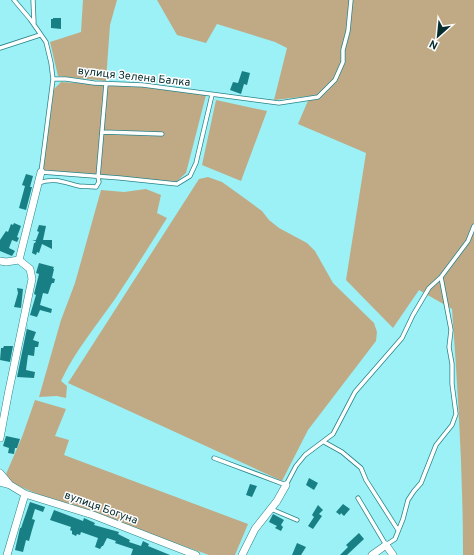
<svg xmlns="http://www.w3.org/2000/svg" width="474" height="555" font-family="Overpass,sans-serif">
<rect width="100%" height="100%" fill="#9bf1f5"/>
<path fill="#c0aa86" d="M83 0H117L110 25 106 81 58 76 50 42 81 32Z
M157 0H474V555H463C463 473 458 391 452 309L419 290 393 328 346 280 366 153 298 124 310 96 274 100 287 48 275 42 217 24 206 43 177 35Z
M61 82 143 87 206 95 186 173 176 182 43 171 54 89Z
M216 100 267 111 241 181 202 165Z
M208 177 222 182 236 192 262 211 269 220 279 228 307 243 315 251 333 283 374 323 377 332 376 341 308 430 282 481 68 383 199 179Z
M146 189 161 195 157 213 167 218C150 245 133 272 115 299 96 326 75 351 61 381L67 386 66 398 57 396 39 397 61 320 75 283 101 190 124 192Z
M35 400 66 409 55 436 69 440 64 455 248 524 235 555H209L37 494 12 483 6 474 22 437Z"/>
<path fill="#188085" d="M53 18H61V29L51 28V19H53Z
M242 71 250 73 247 85 244 84 241 94 230 90 233 82 238 83Z
M26 174 33 176 30 187H32L26 210 19 208 25 186 22 185Z
M14 223 21 226 17 237 19 238 17 242 12 240 9 248 15 251 12 256 0 251V240L6 231 8 232 11 224 13 225Z
M39 225 46 226 43 240H52V249L42 244 39 253 37 252 36 255 32 253 34 243H35L36 241 32 240H36L39 232 37 231Z
M39 263 54 267 53 269H54L52 278 55 279 54 283H52L51 285 48 294 43 293 40 305 52 309 51 313 40 310 37 317 30 315 36 295 34 294 39 274 36 273Z
M17 288 23 289 21 308 14 307 18 293Z
M28 323 27 329 36 332 33 340 39 342 38 347H35L34 356 28 355 26 370 35 372 34 378 17 377Z
M4 346H13L10 362 0 360 1 348H3Z
M6 436 20 439 17 448H15L14 454 8 453 9 448 3 446Z
M309 478 318 483 314 490 306 485Z
M250 484 257 486 252 497 246 495Z
M30 502 45 507 43 512 35 509 32 519 35 520 32 530 29 541 26 540 23 552 15 550 20 528H21Z
M343 504 350 509 344 516 341 513 340 515 336 512Z
M318 505 323 510 319 514 322 516 313 529 308 526 314 517 312 515Z
M54 510 83 521 84 518 95 523 94 525 119 532 118 534 130 540 129 542 141 546 143 541 149 544 148 546 170 555H131L133 549 115 543 116 541 107 538 103 546H102L100 549 95 547 98 538 81 532 80 535 77 534 76 536 72 534V531L70 530 71 527 50 520Z
M273 514 284 520 281 525 283 527 281 531 275 528 277 526 269 522Z
M359 533 364 539 347 555H340L348 547 346 545Z
M297 543 306 547 301 555H292Z"/>
<g fill="none" stroke-linecap="round" stroke-linejoin="round">
<g stroke="#288387" stroke-width="5">
<path id="lane" d="M14 0 30 19 46 42 51 63 53 79 41 172 120 178 177 184 190 176 196 163 212 95
M33 0 34 23
M0 48 40 35
M53 79H66L94 83 143 85 279 103 318 97 335 80 343 62V50L348 31 351 0
M103 132 162 134
M39 183C54 177 65 183 79 186 85 187 90 186 96 187L99 182 98 177 106 84
M324 442 342 452 361 468 366 480 398 530
M214 458 286 485 296 466 305 455 333 434 355 392 402 338 413 315 429 288 441 277 468 241 474 226
M358 498 386 545 395 539 403 519 408 500 414 491 421 483 436 445 452 425 456 414 452 384V364L449 347 451 330 441 277
M271 509 297 520"/>
</g>
<g stroke="#288387" stroke-width="8">
<path id="street" d="M19 260 41 172
M0 261 6 262 19 260
M0 438 8 395 32 279 30 269 19 260
M0 473 10 485
M0 482 10 485 25 494 93 515 196 555
M7 555 25 494
M242 555 255 529 277 501 286 485
M372 555 386 545 393 555"/>
</g>
<use href="#lane" stroke="#fff" stroke-width="3.5"/>
<use href="#street" stroke="#fff" stroke-width="7"/>
</g>
<g text-anchor="middle" dominant-baseline="central" stroke-width="3" stroke-linejoin="round" paint-order="stroke">
<g font-size="11" fill="#062c2e" stroke="#fff">
<text transform="translate(134 77) rotate(6)">вулиця Зелена Балка</text>
<text transform="translate(101 508) rotate(20)">вулиця Богуна</text>
</g>
</g>
<g transform="translate(438 36) rotate(207)" stroke="#ffffff" stroke-width="3" paint-order="stroke">
<path d="M0-3L7 15L0 10L-7 15Z" fill="#062c2e"/>
<text y="-6" font-size="11" font-weight="bold" text-anchor="middle" fill="#062c2e">N</text>
</g>
</svg>
